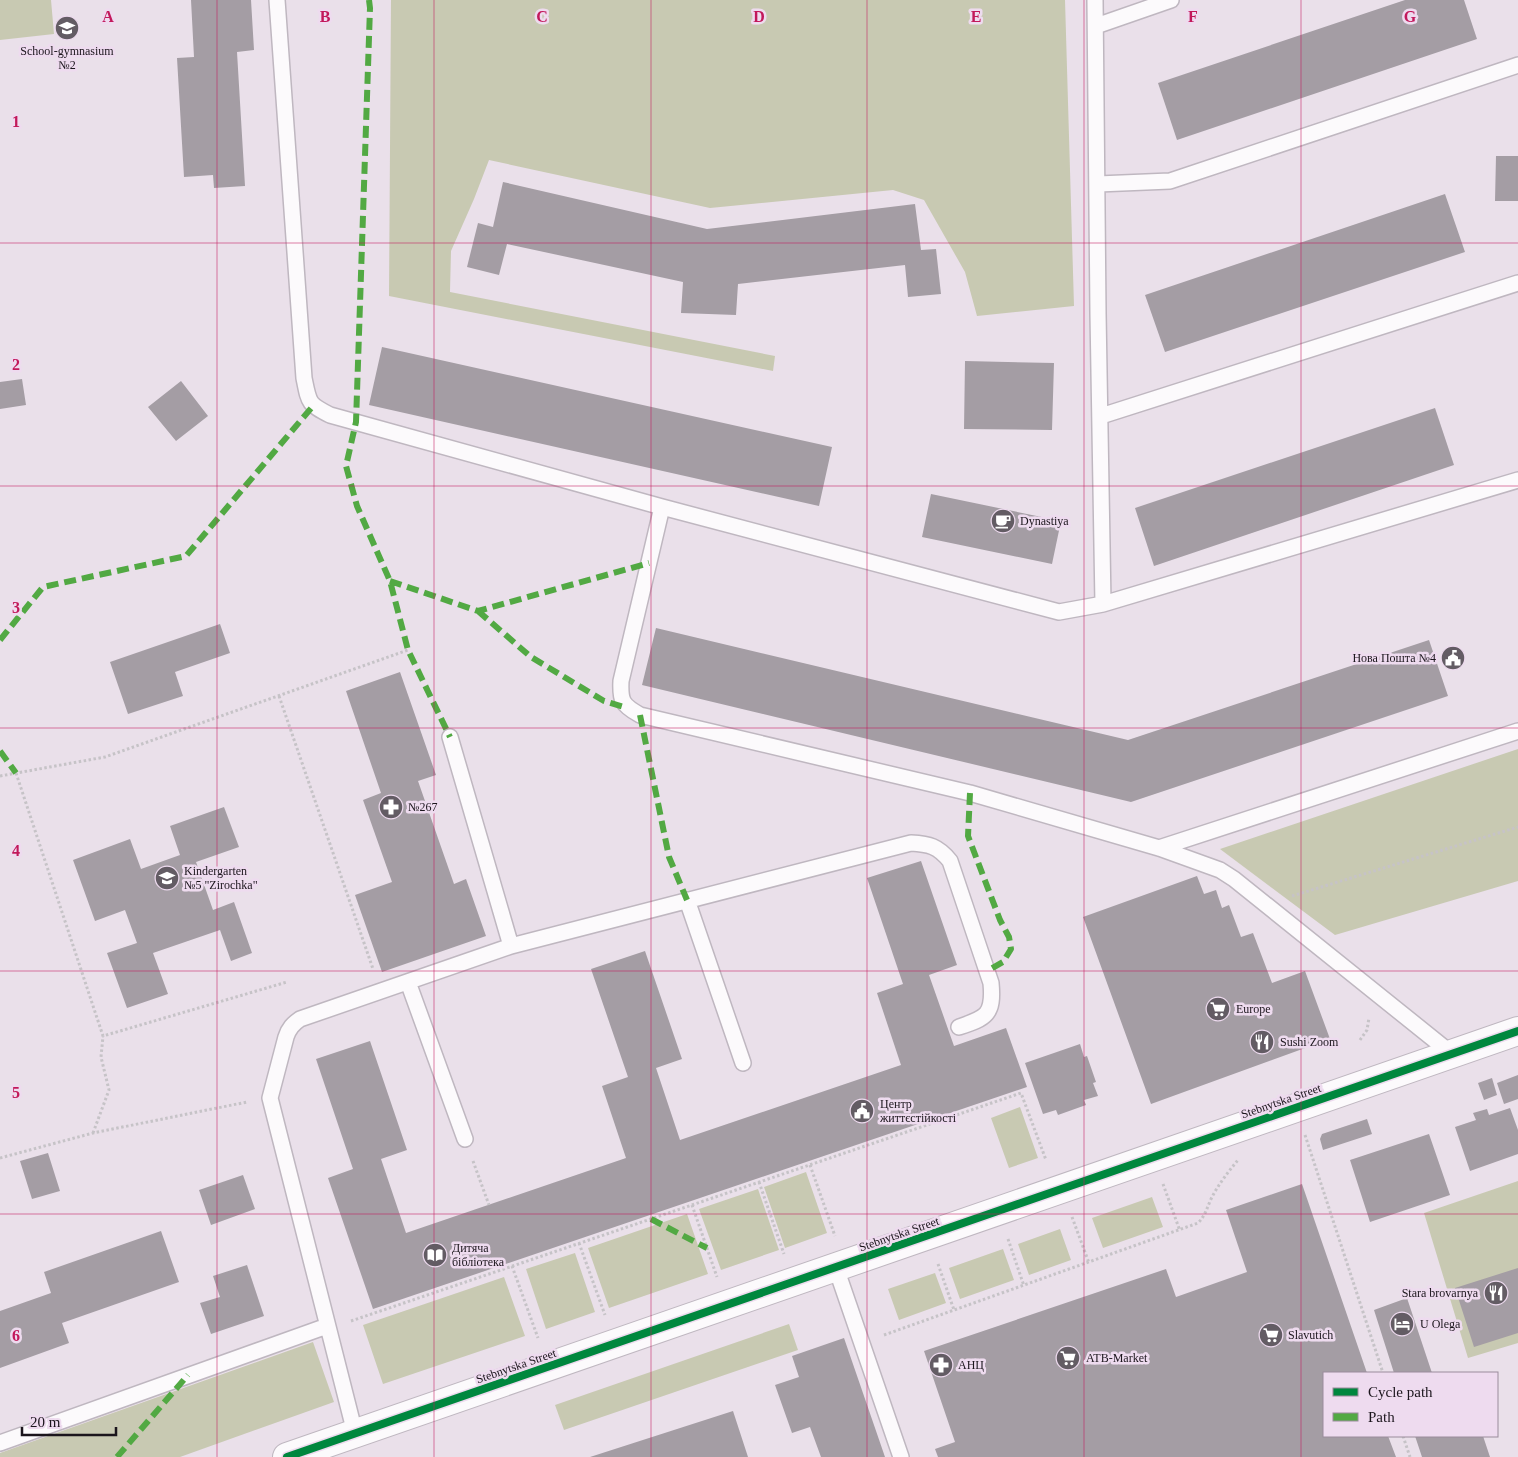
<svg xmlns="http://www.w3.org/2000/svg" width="1518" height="1457" font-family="'Times New Roman',serif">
<rect width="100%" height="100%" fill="#eae0ea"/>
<path fill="#c8c9b2" d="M0 0H51L54 34 0 40Z
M391 0H1065L1074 306 977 316 965 272 924 200 893 190 710 208 489 160 474 199 451 251 450 292 775 356 773 371 389 296Z
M1518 749V881L1335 935 1220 849Z
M1020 1107 1038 1158 1009 1168 991 1118Z
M806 1172 827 1233 785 1248 764 1187Z
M1518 1181V1343L1468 1358 1424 1213Z
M758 1189 779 1250 721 1270 699 1209Z
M1152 1197 1163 1227 1103 1248 1092 1218Z
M687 1214 708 1274 609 1308 588 1248Z
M1060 1229 1071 1260 1029 1275 1018 1244Z
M1003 1249 1014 1280 960 1299 949 1268Z
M575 1253 595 1312 546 1329 526 1269Z
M935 1273 946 1303 899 1320 888 1289Z
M504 1277 525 1336 383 1384 363 1325Z
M789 1324 798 1350 564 1430 555 1405Z
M313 1342 334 1402 180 1457H0V1453Z"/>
<path fill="#a49da4" d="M191 0H251L254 50 237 52 245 186 214 188 213 175 184 177 177 58 194 57Z
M1405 0H1464L1477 39 1177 140 1158 83Z
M1496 156H1518V201H1495Z
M503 182 707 229 915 204 921 250 936 249 941 294 908 297 905 265 738 284 736 315 681 313 683 282 507 244 499 275 467 267 478 223 493 227Z
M1445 194 1465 252 1165 352 1145 295Z
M382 347 832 447 819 506 369 405Z
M965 361 1054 363 1052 430 964 429Z
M22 379 26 405 0 409V382Z
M181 381 208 416 176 441 148 407Z
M1435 408 1454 465 1154 566 1135 508Z
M931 494 1061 521 1052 564 922 537Z
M220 624 230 653 175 672 183 696 128 714 110 662Z
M656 628 1128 740 1429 640 1448 696 1131 802 642 685Z
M400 672 436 775 418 781 454 884 466 879 486 936 382 972 355 895 392 882 363 800 381 793 346 691Z
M224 807 239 847 196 862 213 910 234 902 252 953 231 961 220 930 153 953 168 994 127 1008 107 953 137 943 125 910 95 921 73 860 130 839 141 869 180 855 170 826Z
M921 861 957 965 929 975 954 1046 1006 1028 1027 1087 373 1309 328 1178 353 1169 316 1059 370 1041 407 1150 381 1159 406 1233 626 1158 602 1086 628 1077 591 969 645 951 682 1059 656 1068 680 1140 901 1065 877 993 903 984 867 878Z
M1197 876 1204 894 1216 890 1222 908 1229 905 1241 937 1253 933 1272 983 1305 971 1330 1039 1151 1104 1083 917Z
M1080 1044 1084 1057 1087 1056 1096 1082 1093 1083 1098 1096 1084 1100 1086 1105 1058 1115 1056 1110 1043 1114 1025 1063Z
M1518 1075V1099L1504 1104 1497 1083Z
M1492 1078 1497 1095 1484 1100 1478 1083Z
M1510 1108 1518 1130V1154L1470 1171 1455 1127 1476 1120 1473 1113 1487 1109 1489 1115Z
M1367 1119 1372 1134 1323 1150 1320 1139 1322 1134Z
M1429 1134 1450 1195 1370 1222 1350 1160Z
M48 1153 60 1191 32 1199 20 1161Z
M243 1175 255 1209 211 1225 199 1190Z
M1302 1184 1367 1373H1324V1436H1388L1396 1457H938L935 1449 955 1442 924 1351 1166 1269 1176 1297 1247 1272 1226 1210Z
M161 1231 179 1282 62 1323 69 1343 0 1368V1311L51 1293 44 1272Z
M247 1265 264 1316 211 1334 200 1303 220 1297 213 1276Z
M1518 1268V1333L1474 1347 1455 1288Z
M1407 1298 1432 1373H1394L1374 1310Z
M844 1338 885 1457H821L810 1427 792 1433 775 1385 799 1377 792 1356Z
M733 1411 748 1457H590Z
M1415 1436H1483L1490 1457H1422Z"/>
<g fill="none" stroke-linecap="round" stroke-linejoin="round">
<g stroke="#bfb7c0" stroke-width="18">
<path id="service" d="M277 0 304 378C309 403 308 404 330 415L662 507 1059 612 1103 604 1098 313 1095 0
M1096 26 1171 0
M1098 184 1170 181 1518 65
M1101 416 1518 283
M662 507 621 681C620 701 622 705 640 715L970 793 1159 848 1220 870 1234 879 1452 1054
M1103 604 1518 480
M450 737 511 946
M1159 848 1518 731
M687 900 743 1063
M408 982 465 1139
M836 1268 901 1457
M355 1433 270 1098 286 1037C289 1028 293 1024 300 1019L511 946 911 843C929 844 938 846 950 861L991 983C994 1015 986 1018 959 1027
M0 1443 327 1326"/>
</g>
<g stroke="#bfb7c0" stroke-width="30">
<path id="tertiary" d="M287 1457 1518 1031"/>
</g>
<path stroke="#c6c3c7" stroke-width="3" stroke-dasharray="2.5 2.5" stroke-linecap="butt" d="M279 696 373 969
M16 773 103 1036 287 982
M0 776 105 757 408 650
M1292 896 1518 827
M1360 1040 1367 1030 1369 1018
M93 1133 109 1090 101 1057 103 1036
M1305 1135 1383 1373
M0 1158 93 1133 247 1102
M473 1161 489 1205
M810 1165 835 1236
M759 1182 784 1254
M1163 1184 1180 1231
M692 1205 717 1277
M1072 1217 1089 1263
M1008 1239 1024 1286
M579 1243 605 1315
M938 1264 954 1310
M512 1266 538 1338
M351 1321 1021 1093 1046 1160
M884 1335 1198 1223C1205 1216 1207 1208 1211 1199 1218 1185 1228 1172 1238 1160
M1403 1436 1410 1457"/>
<use href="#service" stroke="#fcfafc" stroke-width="15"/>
<use href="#tertiary" stroke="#fcfafc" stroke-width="28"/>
<path stroke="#52a943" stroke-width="6" stroke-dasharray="12 6" stroke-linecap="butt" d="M369 0 370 8 356 422 346 466 357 506 390 581 408 650 450 737
M390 581 478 611 649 563
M478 611 531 657 604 701 627 708
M0 640 43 587 186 556 313 406
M640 715 669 857 687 900
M0 751 16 773
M970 793 968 836 1000 920 1009 937 1011 949 1003 962 987 971
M651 1219 707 1248
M117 1457 188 1375"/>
<g stroke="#eedbef" stroke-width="11">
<path id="cycleway" d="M287 1457 1518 1031"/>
</g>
<use href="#cycleway" stroke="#00873e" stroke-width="8"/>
</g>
<path fill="none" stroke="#c2185b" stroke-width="1" stroke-opacity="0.55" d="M217 0V1457M434 0V1457M651 0V1457M867 0V1457M1084 0V1457M1301 0V1457M0 243H1518M0 486H1518M0 728H1518M0 971H1518M0 1214H1518"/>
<defs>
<g id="school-disc" transform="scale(1.25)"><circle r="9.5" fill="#635c64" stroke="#eedbef"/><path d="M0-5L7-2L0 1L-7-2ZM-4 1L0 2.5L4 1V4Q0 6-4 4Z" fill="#fff"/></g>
<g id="cafe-disc" transform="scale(1.25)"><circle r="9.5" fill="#635c64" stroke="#eedbef"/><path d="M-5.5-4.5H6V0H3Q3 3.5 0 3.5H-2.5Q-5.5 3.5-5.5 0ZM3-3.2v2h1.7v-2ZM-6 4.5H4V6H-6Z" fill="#fff"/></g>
<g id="civic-disc" transform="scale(1.25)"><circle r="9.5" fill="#635c64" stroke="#eedbef"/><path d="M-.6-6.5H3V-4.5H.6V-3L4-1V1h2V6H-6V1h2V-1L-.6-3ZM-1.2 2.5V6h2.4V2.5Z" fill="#fff"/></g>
<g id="pharmacy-disc" transform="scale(1.25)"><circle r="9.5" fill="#635c64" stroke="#eedbef"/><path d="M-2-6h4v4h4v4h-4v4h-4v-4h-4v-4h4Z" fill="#fff"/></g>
<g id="supermarket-disc" transform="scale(1.25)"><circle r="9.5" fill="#635c64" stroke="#eedbef"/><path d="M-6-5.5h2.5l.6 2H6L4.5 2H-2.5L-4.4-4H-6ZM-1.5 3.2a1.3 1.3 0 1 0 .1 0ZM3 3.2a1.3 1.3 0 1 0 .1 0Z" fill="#fff"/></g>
<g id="restaurant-disc" transform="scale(1.25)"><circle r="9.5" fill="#635c64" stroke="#eedbef"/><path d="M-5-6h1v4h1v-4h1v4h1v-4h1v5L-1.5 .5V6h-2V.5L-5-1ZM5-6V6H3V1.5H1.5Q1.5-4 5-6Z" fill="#fff"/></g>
<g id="library-disc" transform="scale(1.25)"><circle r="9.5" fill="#635c64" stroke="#eedbef"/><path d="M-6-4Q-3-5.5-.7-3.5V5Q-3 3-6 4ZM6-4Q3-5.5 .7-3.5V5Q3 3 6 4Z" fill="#fff"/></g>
<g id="hotel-disc" transform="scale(1.25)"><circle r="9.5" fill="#635c64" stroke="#eedbef"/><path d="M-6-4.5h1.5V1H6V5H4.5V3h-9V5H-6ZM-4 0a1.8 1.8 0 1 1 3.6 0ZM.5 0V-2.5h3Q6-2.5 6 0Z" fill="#fff"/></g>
</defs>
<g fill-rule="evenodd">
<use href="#school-disc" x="67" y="28"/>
<use href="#cafe-disc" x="1003" y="521"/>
<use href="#civic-disc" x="1453" y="658"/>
<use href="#pharmacy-disc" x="391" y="807"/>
<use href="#school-disc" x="167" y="878"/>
<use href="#supermarket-disc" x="1218" y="1009"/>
<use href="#restaurant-disc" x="1262" y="1042"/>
<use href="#civic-disc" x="862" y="1111"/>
<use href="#library-disc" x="435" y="1255"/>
<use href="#restaurant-disc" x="1496" y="1293"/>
<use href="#hotel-disc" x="1402" y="1324"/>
<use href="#supermarket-disc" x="1271" y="1335"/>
<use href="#supermarket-disc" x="1068" y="1358"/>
<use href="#pharmacy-disc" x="941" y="1365"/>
</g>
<g text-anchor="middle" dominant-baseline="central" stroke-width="5" stroke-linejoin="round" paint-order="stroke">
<g font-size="12" fill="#1b151c" stroke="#eedbef" text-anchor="start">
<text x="67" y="51" text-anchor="middle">School-gymnasium<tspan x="67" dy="14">№2</tspan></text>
<text x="1020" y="521">Dynastiya</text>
<text x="1436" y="658" text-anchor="end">Нова Пошта №4</text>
<text x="408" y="807">№267</text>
<text x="184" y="871">Kindergarten<tspan x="184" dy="14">№5 "Zirochka"</tspan></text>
<text x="1236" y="1009">Europe</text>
<text x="1280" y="1042">Sushi Zoom</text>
<text x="880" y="1104">Центр<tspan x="880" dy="14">життєстійкості</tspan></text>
<text x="452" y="1248">Дитяча<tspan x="452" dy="14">бібліотека</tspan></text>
<text x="1478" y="1293" text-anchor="end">Stara brovarnya</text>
<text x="1420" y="1324">U Olega</text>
<text x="1288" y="1335">Slavutich</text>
<text x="1086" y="1358">ATB-Market</text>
<text x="958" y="1365">АНЦ</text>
</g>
<g font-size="12" fill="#1b151c" stroke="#eedbef">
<text transform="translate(1281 1101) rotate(-19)">Stebnytska Street</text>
<text transform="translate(899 1234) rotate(-19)">Stebnytska Street</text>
<text transform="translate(516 1366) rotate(-19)">Stebnytska Street</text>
</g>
</g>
<g font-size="16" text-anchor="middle" font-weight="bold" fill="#c2185b" stroke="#eedbef" stroke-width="5" stroke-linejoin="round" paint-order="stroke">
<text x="108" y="22">A</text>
<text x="325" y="22">B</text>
<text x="542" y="22">C</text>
<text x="759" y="22">D</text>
<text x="976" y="22">E</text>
<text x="1193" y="22">F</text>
<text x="1410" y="22">G</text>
<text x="16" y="127">1</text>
<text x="16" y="370">2</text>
<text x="16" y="613">3</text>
<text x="16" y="856">4</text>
<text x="16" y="1098">5</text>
<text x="16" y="1341">6</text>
</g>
<rect x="1323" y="1372" width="175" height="65" fill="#eedbef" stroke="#9a8c9b"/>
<rect x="1333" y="1388" width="25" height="8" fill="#00873e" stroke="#9a8c9b"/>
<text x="1368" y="1397" font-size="15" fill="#1b151c">Cycle path</text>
<rect x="1333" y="1413" width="25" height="8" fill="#52a943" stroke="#9a8c9b"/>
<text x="1368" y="1422" font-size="15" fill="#1b151c">Path</text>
<path d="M22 1427v8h94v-8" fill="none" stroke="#1b151c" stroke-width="2.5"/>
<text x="30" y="1427" font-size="15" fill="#1b151c" stroke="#eedbef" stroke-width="4" paint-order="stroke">20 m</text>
</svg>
